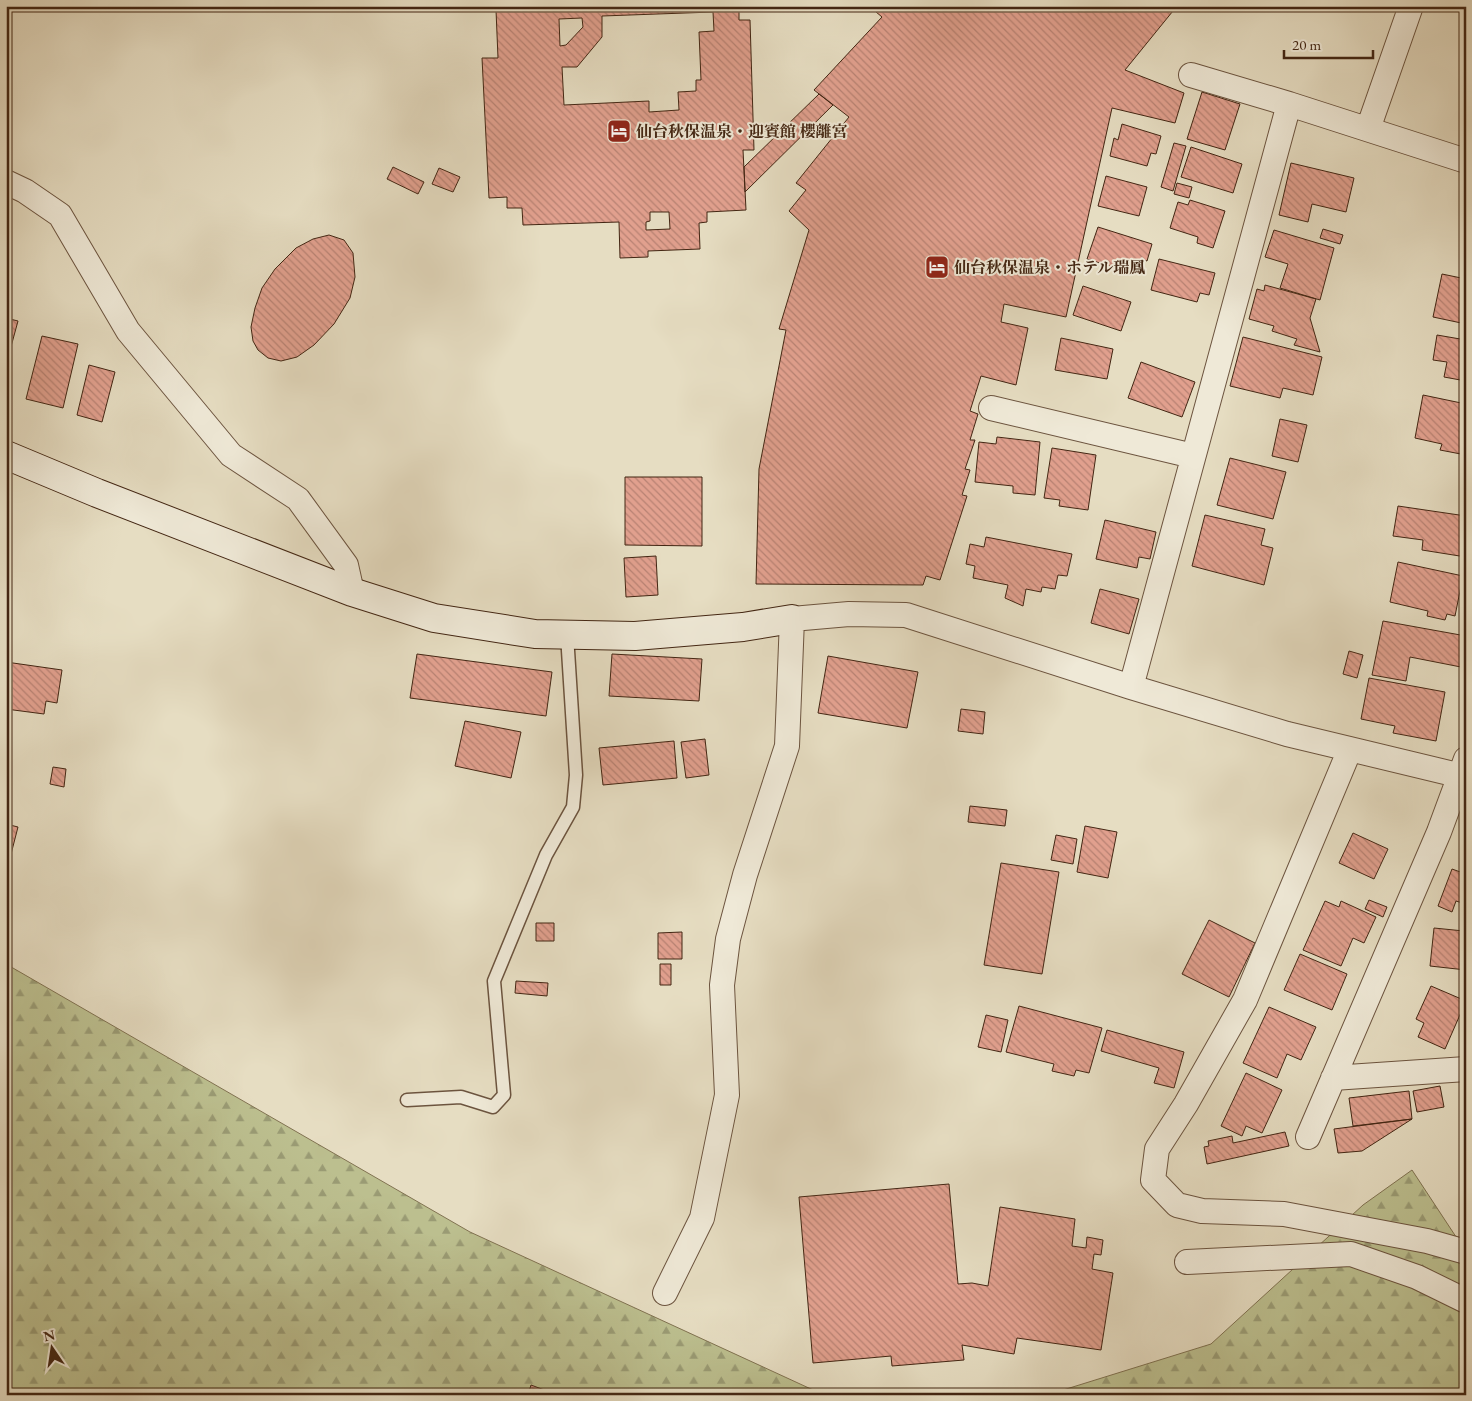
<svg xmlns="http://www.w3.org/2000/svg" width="1472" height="1401" font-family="'EB Garamond','Noto Serif JP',serif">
<defs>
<pattern id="forest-firs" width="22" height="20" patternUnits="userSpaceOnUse" patternTransform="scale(1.25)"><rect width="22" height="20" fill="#bcbf8f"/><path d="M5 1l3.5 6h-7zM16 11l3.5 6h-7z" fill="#9a9b74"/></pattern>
<pattern id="building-back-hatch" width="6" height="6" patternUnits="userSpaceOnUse" patternTransform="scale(1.25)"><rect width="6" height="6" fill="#e1a08e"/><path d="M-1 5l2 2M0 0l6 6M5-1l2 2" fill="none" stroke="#b88273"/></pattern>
</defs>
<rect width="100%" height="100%" fill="#e6ddc2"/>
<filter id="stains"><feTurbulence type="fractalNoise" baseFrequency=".004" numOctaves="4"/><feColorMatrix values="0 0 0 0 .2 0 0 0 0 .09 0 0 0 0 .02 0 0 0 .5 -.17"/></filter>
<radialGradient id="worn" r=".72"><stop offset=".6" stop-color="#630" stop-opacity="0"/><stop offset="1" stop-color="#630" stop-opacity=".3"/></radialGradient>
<path fill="url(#forest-firs)" stroke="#807251" d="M6 964 470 1232 824 1395H6Z
M1412 1170 1466 1252V1395H1047L1211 1344 1363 1205Z"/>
<path fill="url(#building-back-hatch)" stroke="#432613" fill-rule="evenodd" d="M529 6H739V20H750L754 150H743L746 210 707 212V222L699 223 700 249 648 251V257L620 258 619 222 523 225 522 208H507V197L489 198 482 58H498L496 10 529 9ZM713 12 714 31 699 32 701 80H696V91L678 92 679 110 649 112V101L564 105 562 67H577L602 37V16ZM582 18 583 27 566 45 560 46 559 19ZM650 212H669L670 229 646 230V222L650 221Z
M869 6H1177L1125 70 1184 93 1175 123 1112 108 1066 317 1004 304 1001 322 1028 328 1016 385 981 376 970 411 978 414 970 440H975L965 469 970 470 962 495 967 496 940 580 926 576 923 585 756 584 759 469 786 330 779 329 809 230 789 211 806 190 796 183 849 117 814 90 882 17Z
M1202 92 1240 104 1225 150 1187 139Z
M819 94 833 105 745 192 744 167Z
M1122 124 1161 136 1156 154 1151 153 1147 166 1110 156 1114 138 1118 140Z
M1174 143 1186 146 1173 191 1161 187Z
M1191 147 1242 164 1233 193 1181 177Z
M1291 163 1354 178 1346 212 1312 204 1308 222 1279 215Z
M393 167 424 182 418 194 387 179Z
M439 168 460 177 453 192 432 184Z
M1106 176 1147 187 1139 216 1098 206Z
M1177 183 1192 187 1189 198 1174 194Z
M1190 200 1225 211 1213 248 1197 243 1198 237 1170 228 1178 202 1188 205Z
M1098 227 1152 244 1147 261 1141 259 1135 274 1087 259Z
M1323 229 1343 235 1340 244 1320 238Z
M1274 230 1334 248 1320 300 1280 288 1288 264 1265 257Z
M329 235 344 240 353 253 355 277 350 298 334 324 314 345 297 357 281 361 268 358 258 350 253 341 251 327 255 308 262 288 275 269 296 248 313 239Z
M1159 259 1215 273 1209 295 1200 293 1197 302 1151 290Z
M1442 274 1466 279V324L1433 317Z
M1265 285 1316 299 1310 318 1320 352 1294 345 1297 339 1272 331 1274 326 1249 319 1257 289 1264 291Z
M1083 286 1131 302 1121 331 1073 315Z
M6 318 18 321 6 365Z
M1437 335 1466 340V381L1444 377 1447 362 1433 360Z
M42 336 78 344 63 408 26 399Z
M1243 337 1322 357 1313 395 1283 388 1280 398 1230 386Z
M1061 338 1113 349 1107 379 1055 370Z
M1141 362 1195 382 1182 417 1128 398Z
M89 365 115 372 102 422 77 415Z
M1423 395 1466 404V455L1440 450 1442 444 1415 438Z
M1280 419 1307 425 1298 462 1272 456Z
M997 437 1040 442 1035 495 1013 493V486L975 482 979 442 996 444Z
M1052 448 1096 455 1088 510 1059 506 1060 500 1044 498Z
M1230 458 1286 472 1273 519 1217 505Z
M625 477H702V546L625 545Z
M1398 506 1466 516V557L1422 550 1423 540 1393 536Z
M1205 515 1265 529 1261 545 1273 548 1264 585 1192 566Z
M1105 520 1156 532 1150 559 1139 557 1137 568 1096 559Z
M986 537 1072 554 1067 576 1058 575 1055 589 1042 587 1041 592 1026 589 1023 606 1005 598 1008 585 973 578 975 566 966 564 970 544 984 547Z
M656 556 658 595 626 597 624 558Z
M1398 562 1463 576 1455 616 1447 614 1445 620 1427 616 1428 611 1390 602Z
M1100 589 1139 599 1129 634 1091 623Z
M1383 621 1466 636V668L1410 657 1406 681 1372 675Z
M1349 651 1363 655 1357 678 1343 674Z
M417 654 552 672 546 716 410 698Z
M612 654 702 659 699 701 609 696Z
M828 656 918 672 907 728 818 713Z
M6 662 62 670 57 703 46 701 44 714 6 709Z
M1369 678 1445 692 1436 741 1393 733 1395 726 1361 719Z
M961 709 985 712 983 734 958 731Z
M465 721 521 732 511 778 455 766Z
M705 739 709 775 686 778 681 742Z
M674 741 677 778 603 785 599 748Z
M53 767 66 769 64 787 50 784Z
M970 806 1007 810 1005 826 968 822Z
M6 824 18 827 10 858 6 857Z
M1085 826 1117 832 1108 878 1077 872Z
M1353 833 1388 849 1374 879 1339 863Z
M1056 835 1077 839 1073 864 1051 860Z
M1001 863 1059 872 1042 974 984 965Z
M1452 869 1466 874V904L1456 901 1452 912 1438 906Z
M1369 900 1387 907 1383 917 1365 909Z
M1325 901 1339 907 1341 901 1376 917 1364 943 1353 938 1341 966 1303 950Z
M1209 920 1255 943 1229 997 1182 974Z
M536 923H554V941H536Z
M1434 928 1464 931 1463 937 1466 938V970L1430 966Z
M682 932V959H658V933Z
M1300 954 1347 974 1332 1010 1284 990Z
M660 964H671V985H660Z
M516 981 548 983 547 996 515 993Z
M1431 986 1466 1001 1445 1049 1418 1037 1424 1023 1416 1019Z
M1019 1006 1102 1028 1089 1073 1076 1070 1074 1076 1052 1071 1054 1064 1006 1052Z
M1269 1007 1316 1027 1301 1060 1287 1054 1277 1078 1243 1063Z
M986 1015 1008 1020 1001 1052 978 1047Z
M1107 1030 1184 1052 1174 1088 1154 1083 1159 1068 1101 1051Z
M1246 1073 1282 1090 1262 1133 1246 1126 1242 1136 1221 1126Z
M1440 1086 1444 1107 1417 1112 1413 1091Z
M1409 1091 1412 1119 1353 1126 1349 1098Z
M1412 1119 1362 1151 1338 1153 1334 1129Z
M1285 1132 1289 1146 1207 1164 1204 1147 1209 1146 1208 1141 1232 1136 1233 1143Z
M949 1184 958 1284 972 1283 988 1286 1000 1207 1075 1219 1072 1246 1086 1248 1087 1237 1103 1240 1101 1255 1094 1254 1092 1269 1113 1273 1101 1350 1017 1338 1014 1354 962 1345 964 1360 892 1366 891 1356 813 1363 799 1197Z
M531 1385 547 1391 545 1395H528Z"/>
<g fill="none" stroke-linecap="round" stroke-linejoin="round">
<g stroke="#6c543f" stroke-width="15">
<path id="lane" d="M407 1100 461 1097 493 1107 504 1095 494 981 546 855 573 807 576 775 567 635"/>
</g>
<g stroke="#6c543f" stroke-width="26">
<path id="street" d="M1191 75 1289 104
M1368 129 1411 6
M6 182 25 191 60 215 128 331 231 455 298 499 346 565 352 592
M991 408 1193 456
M1131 687 1289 104 1466 161
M1350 749 1245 1000 1186 1104 1157 1149 1153 1180 1177 1205 1202 1211 1284 1214 1427 1241 1466 1252
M1333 1078 1466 1069
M1308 1137 1439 832 1466 759
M1187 1262 1351 1254 1417 1277 1466 1301
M665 1293 702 1218 727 1095 722 985 728 939 745 875 787 746 792 619 849 614 906 615 1131 687 1287 734 1466 777"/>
</g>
<g stroke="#432613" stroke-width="30">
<path id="secondary" d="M6 455 97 493 352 592 434 618 535 634 635 636 743 627 792 619"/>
</g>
<use href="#lane" stroke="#efe9d7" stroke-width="12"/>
<use href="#street" stroke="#efe9d7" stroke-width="24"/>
<use href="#secondary" stroke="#efe9d7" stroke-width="28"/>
</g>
<defs>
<g id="hotel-square" transform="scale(1.25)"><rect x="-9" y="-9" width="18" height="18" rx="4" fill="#8f2418" stroke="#efe9d7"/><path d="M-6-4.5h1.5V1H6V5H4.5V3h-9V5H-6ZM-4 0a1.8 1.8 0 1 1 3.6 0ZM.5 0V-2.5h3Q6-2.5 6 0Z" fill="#fff"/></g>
</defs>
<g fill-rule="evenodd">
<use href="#hotel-square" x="619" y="131"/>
<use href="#hotel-square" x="937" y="267"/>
</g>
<g text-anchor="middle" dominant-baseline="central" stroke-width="4" stroke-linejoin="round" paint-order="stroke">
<g font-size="16" font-weight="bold" fill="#432613" stroke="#efe9d7" text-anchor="start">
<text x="636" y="131">仙台秋保温泉・迎賓館 櫻離宮</text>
<text x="954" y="267">仙台秋保温泉・ホテル瑞鳳</text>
</g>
</g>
<rect width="1472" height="1401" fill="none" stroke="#e6ddc2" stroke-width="25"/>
<rect x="8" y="8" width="1457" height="1386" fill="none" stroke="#432613" stroke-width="2.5"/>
<rect x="12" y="12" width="1447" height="1376" fill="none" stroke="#432613"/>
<g transform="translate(52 1348) rotate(347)" stroke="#efe9d7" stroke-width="4" paint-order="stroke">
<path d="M0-4L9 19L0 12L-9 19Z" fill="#432613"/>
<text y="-8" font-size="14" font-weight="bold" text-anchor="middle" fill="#432613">N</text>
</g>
<path d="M1284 50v8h89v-8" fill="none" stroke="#432613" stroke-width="2.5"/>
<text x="1292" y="50" font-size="15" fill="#432613" stroke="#efe9d7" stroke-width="4" paint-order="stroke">20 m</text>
<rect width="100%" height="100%" filter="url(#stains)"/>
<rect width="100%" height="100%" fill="url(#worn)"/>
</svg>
